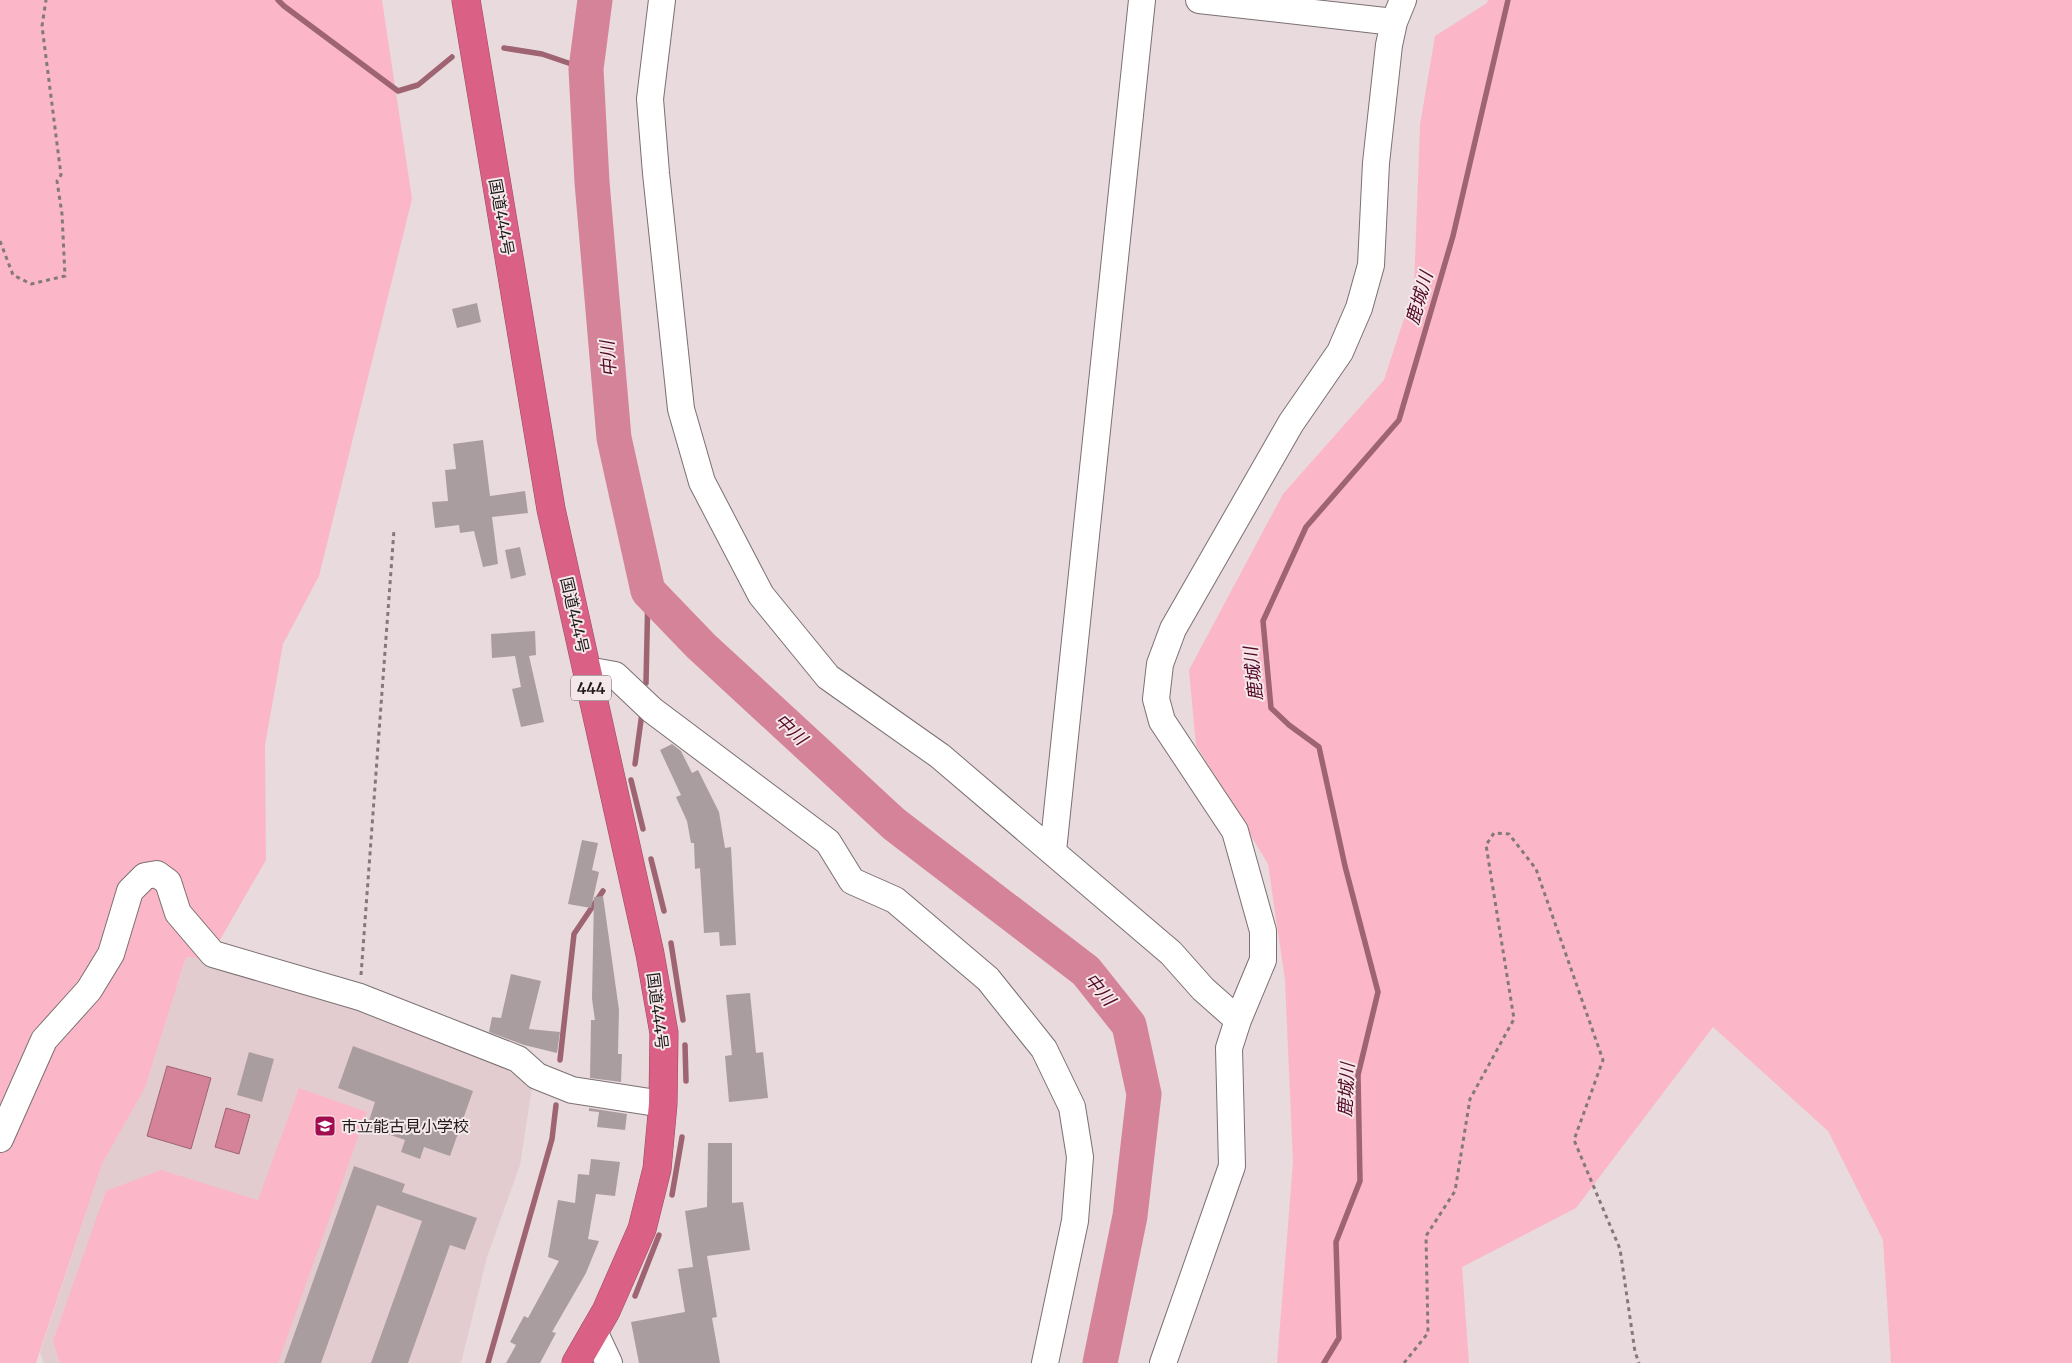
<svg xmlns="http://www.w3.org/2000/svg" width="2072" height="1363" font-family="Merriweather,'Noto Sans JP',serif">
<rect width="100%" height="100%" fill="#e8dadd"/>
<path fill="#e2ccd0" d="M186 957 209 959 513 1060 533 1081 520 1165 487 1257 461 1363H44L40 1353 102 1164 145 1088Z"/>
<path fill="#fbb7c7" d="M0 0H382L412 199 319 576 283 644 265 745 266 860 209 959 186 957 145 1088 102 1164 36 1363H0Z
M1488 0H2072V1363H1891L1883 1240 1828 1131 1713 1027 1576 1208 1462 1267 1469 1363H1277L1293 1162 1285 980 1268 864 1196 745 1189 670 1283 494 1384 380 1414 288 1420 125 1435 36 1487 3Z
M299 1088 367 1112 278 1363H60L53 1341 106 1191 161 1170 258 1200Z"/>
<path fill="#d58398" stroke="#9e6472" d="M167 1066 211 1078 191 1149 147 1136Z
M226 1108 250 1115 239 1154 215 1147Z"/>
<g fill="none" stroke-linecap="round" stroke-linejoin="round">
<path stroke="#9e6472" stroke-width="5.5" d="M278 0 284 6 398 91 418 85 452 57
M504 48 542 54 586 69
M646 683 648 591
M635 764 642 713
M631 780 643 829
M651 859 664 911
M671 943 683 1020
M685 1045 686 1081
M560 1060 574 934 603 891
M672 1195 682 1137
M635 1296 659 1235
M488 1363 552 1139 556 1105
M1324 1363 1339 1338 1336 1242 1360 1181 1358 1075 1378 992 1345 866 1319 747 1289 725 1271 708 1263 621 1306 527 1399 420 1453 236 1508 0"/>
<path stroke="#d58398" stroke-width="35" d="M595 0 586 69 592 182 614 438 648 591 701 646 894 824 1086 971 1129 1025 1144 1094 1130 1216 1100 1363"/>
</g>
<path fill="#aa9da0" d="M477 303 481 322 457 328 452 309Z
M483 440 490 496 525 491 528 513 492 517 498 564 483 567 474 531 460 533 459 525 435 528 432 502 448 501 445 470 456 469 453 444Z
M520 547 526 575 511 579 505 550Z
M535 631 536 655 529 656 544 722 521 727 512 689 521 687 515 656 492 658 491 634Z
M672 744 681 751 692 773 698 770 719 812 725 848 731 847 736 945 720 946 719 932 704 933 700 868 695 869 694 843H691L687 821 676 797 681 795 660 750Z
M582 840 598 843 592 870 599 872 591 908 568 904Z
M603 896 619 1010 618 1054H622L621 1082 590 1078 591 1020H595L592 999 594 897Z
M511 974 541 981 529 1029 560 1032 557 1053 524 1045 489 1032 492 1017 501 1018Z
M750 993 756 1053 763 1052 768 1098 729 1102 725 1056 732 1055 726 995Z
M353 1046 473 1091 450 1156 424 1147 420 1159 401 1152 405 1140 367 1127 375 1102 338 1088Z
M249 1052 274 1059 262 1102 237 1095Z
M589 1108 627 1114 625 1130 597 1127 599 1112 589 1111Z
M708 1143H732V1203L743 1202 750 1250 707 1256 717 1317 712 1318 720 1363H639L631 1322 685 1312 678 1269 693 1267 685 1211 707 1207Z
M591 1159 620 1162 615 1196 596 1194 588 1239 599 1241 586 1273 552 1332 556 1333 540 1363H506L516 1345 510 1342 524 1316 528 1318 559 1261 548 1257 558 1200 575 1203 578 1174 589 1175Z
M354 1166 405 1184 402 1192 477 1218 465 1250 450 1245 408 1363H371L422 1221 377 1205 321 1363H284Z"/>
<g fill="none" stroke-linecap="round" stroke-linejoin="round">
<g stroke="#7b7072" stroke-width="28">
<path id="minor" d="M662 0 650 99 656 173 681 409 702 482 761 595 828 677 940 756 1171 953 1203 989 1238 1020 1229 1048 1232 1166 1163 1363
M1199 0 1394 22
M587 670 615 675 652 710 828 842 852 881 895 900 988 979 1044 1049 1072 1107 1080 1157 1075 1221 1045 1363
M1053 851 1142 0
M1238 1020 1263 960V931L1235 831 1162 721 1156 699 1160 664 1173 629 1291 423 1340 352 1359 308 1371 265 1376 163 1389 45 1394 22 1403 0
M0 1139 44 1040 89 990 111 954 130 891 145 876 157 874 168 882 178 913 213 954 360 997 518 1059 537 1076 572 1090 663 1104
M594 1331 609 1363"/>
</g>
<g stroke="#994860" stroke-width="29">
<path id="highway" d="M466 0 551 509 650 954 664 1033 663 1104 657 1169 642 1229 606 1311 576 1363"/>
</g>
<path stroke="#83797b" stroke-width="3" stroke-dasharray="4 4" stroke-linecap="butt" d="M0 241 13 275 31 284 65 276 62 214 57 181 61 175 42 26 46 0
M361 975 394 530
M1404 1363 1428 1333 1426 1236 1455 1191 1470 1099 1514 1019 1486 845 1494 833 1509 834 1536 869 1603 1060 1574 1140 1620 1249 1635 1352 1639 1363"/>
<use href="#minor" stroke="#fff" stroke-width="26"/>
<use href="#highway" stroke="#da6185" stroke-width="28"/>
</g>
<defs>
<g id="school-square" transform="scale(1.125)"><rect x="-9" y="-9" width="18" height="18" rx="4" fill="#a20d4f" stroke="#f5e8ea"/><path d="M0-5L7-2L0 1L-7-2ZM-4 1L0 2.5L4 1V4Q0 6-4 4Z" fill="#fff"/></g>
</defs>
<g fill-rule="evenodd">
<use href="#school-square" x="325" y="1126"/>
</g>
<g text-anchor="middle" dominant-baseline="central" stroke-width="4" stroke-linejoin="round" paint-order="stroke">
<rect fill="#f5e8ea" stroke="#5f5859" stroke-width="1" x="571" y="675.5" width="40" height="25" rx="4"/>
<g font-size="15" font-weight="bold" fill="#1f1a1b">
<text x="591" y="688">444</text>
</g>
<g font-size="16" fill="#1f1a1b" stroke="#f5e8ea">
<text transform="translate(502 217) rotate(80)">国道444号</text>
<text transform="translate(575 615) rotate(77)">国道444号</text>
<text transform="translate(658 1011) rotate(83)">国道444号</text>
</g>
<g font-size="16" fill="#1f1a1b" stroke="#f5e8ea" text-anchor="start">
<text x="341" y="1126">市立能古見小学校</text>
</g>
<g font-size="18" font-style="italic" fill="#540927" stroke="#f5e8ea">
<text transform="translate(1419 298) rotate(-74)">鹿城川</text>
<text transform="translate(608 359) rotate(-94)">中川</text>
<text transform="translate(1253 674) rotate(-96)">鹿城川</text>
<text transform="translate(791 729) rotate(43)">中川</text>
<text transform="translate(1100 989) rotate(50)">中川</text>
<text transform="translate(1346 1090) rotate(-87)">鹿城川</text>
</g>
</g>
</svg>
